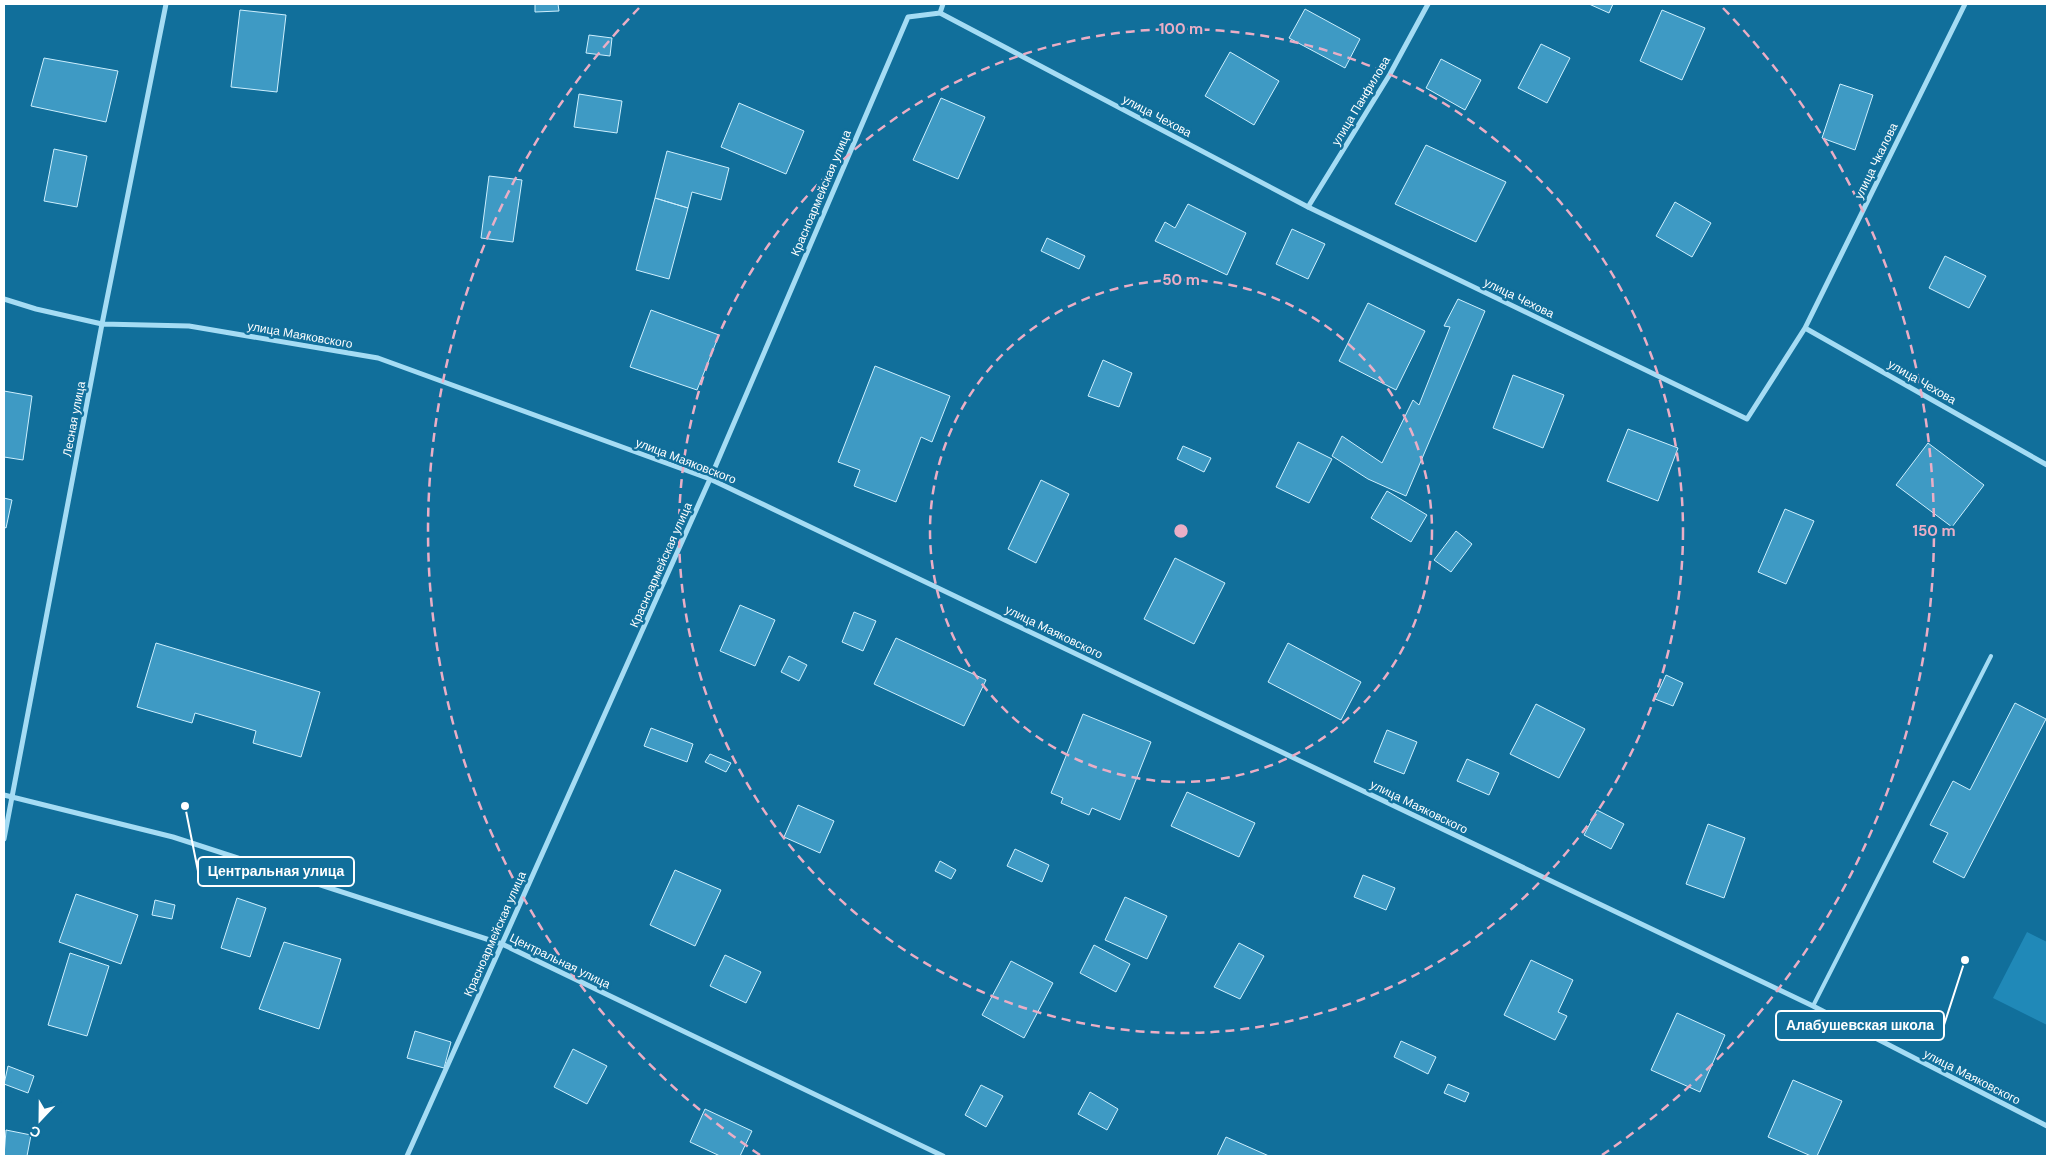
<svg xmlns="http://www.w3.org/2000/svg" width="2051" height="1160" font-family="'DM Sans',sans-serif">
<rect width="100%" height="100%" fill="#116f9b"/>
<path fill="#2089b8" d="M2027 932 2047 942V1025L1993 998Z"/>
<path fill="#3e9ac4" stroke="#cdeffe" d="M535 4H558L559 11 535 12Z
M1589 4H1613L1609 13Z
M1305 9 1360 39 1345 68 1289 38Z
M240 10 286 15 277 92 231 87Z
M1662 10 1705 28 1682 80 1640 61Z
M589 35 612 38 610 56 586 53Z
M1541 44 1570 58 1547 103 1518 88Z
M1230 52 1279 81 1254 125 1205 96Z
M44 58 118 71 106 122 31 106Z
M1441 59 1481 80 1465 110 1426 88Z
M1840 84 1873 95 1855 150 1822 138Z
M579 94 622 101 617 133 574 127Z
M941 98 985 117 958 179 913 160Z
M739 103 804 131 786 174 721 147Z
M1426 145 1506 182 1476 242 1395 204Z
M54 149 87 156 77 207 44 201Z
M667 151 729 168 721 200 692 192 688 208 655 198Z
M489 176 522 180 513 242 481 238Z
M655 198 688 208 669 279 636 270Z
M1675 202 1711 223 1692 257 1656 236Z
M1188 204 1246 233 1227 275 1155 241 1165 222 1175 228Z
M1292 229 1325 244 1308 279 1276 264Z
M1047 238 1085 256 1079 269 1041 251Z
M1945 256 1986 276 1969 308 1929 288Z
M1458 299 1485 311 1406 496 1368 479 1332 456 1342 436 1382 463 1413 400 1419 405 1450 327 1444 326Z
M1368 303 1425 331 1396 390 1339 361Z
M651 310 719 335 697 390 630 367Z
M1103 360 1132 373 1119 407 1088 396Z
M875 366 950 396 932 442 921 437 896 502 854 486 860 470 838 462Z
M1513 375 1564 395 1543 448 1493 428Z
M4 391 32 396 23 460 4 457Z
M1628 429 1678 448 1658 501 1607 481Z
M1298 442 1332 459 1309 503 1276 487Z
M1928 443 1984 485 1952 527 1896 485Z
M1183 446 1211 458 1204 472 1177 459Z
M1041 480 1069 494 1036 563 1008 549Z
M1387 491 1427 515 1411 542 1371 518Z
M4 498 12 500 6 528 4 527Z
M1785 509 1814 521 1786 584 1758 572Z
M1456 531 1472 544 1451 572 1434 560Z
M1175 558 1225 583 1194 644 1144 619Z
M740 605 775 620 755 666 720 651Z
M854 612 876 621 863 651 842 642Z
M896 638 986 680 964 726 874 684Z
M156 643 320 692 301 757 253 743 256 731 195 713 192 723 137 707Z
M1288 643 1361 682 1341 720 1268 682Z
M789 656 807 665 799 681 781 672Z
M1666 675 1683 683 1673 706 1655 699Z
M2015 703 2046 719 1964 878 1933 862 1948 833 1930 825 1953 781 1970 790Z
M1536 704 1585 729 1559 778 1510 754Z
M1083 714 1151 742 1120 820 1092 808 1089 815 1061 803 1063 798 1051 793Z
M651 728 693 744 687 762 644 746Z
M1387 730 1417 742 1404 774 1374 762Z
M710 754 731 763 726 772 705 762Z
M1467 759 1499 773 1489 795 1457 781Z
M1187 792 1255 823 1239 857 1171 826Z
M798 805 834 821 820 853 784 837Z
M1597 810 1624 824 1611 849 1584 835Z
M1708 824 1745 838 1724 898 1686 884Z
M1015 849 1049 865 1042 882 1007 866Z
M940 861 956 870 951 879 935 871Z
M675 870 721 890 695 946 650 925Z
M1363 875 1395 888 1386 910 1354 897Z
M76 894 138 915 121 964 59 942Z
M1125 897 1167 916 1147 959 1105 940Z
M237 898 266 908 250 957 221 948Z
M155 900 175 905 172 919 152 915Z
M284 942 341 959 319 1029 259 1009Z
M1239 943 1264 956 1240 999 1214 987Z
M1094 945 1130 964 1116 992 1080 973Z
M70 953 109 966 87 1036 48 1025Z
M725 955 761 972 746 1003 710 986Z
M1531 960 1573 980 1558 1012 1567 1016 1555 1040 1504 1015Z
M1011 961 1053 983 1024 1038 982 1015Z
M1677 1013 1725 1035 1700 1092 1651 1070Z
M415 1031 451 1042 444 1068 407 1058Z
M1401 1041 1436 1057 1428 1074 1394 1057Z
M573 1049 607 1066 587 1104 554 1087Z
M8 1066 34 1076 28 1093 4 1084Z
M1793 1080 1842 1101 1817 1156H1811L1768 1137Z
M1448 1084 1469 1093 1465 1102 1444 1093Z
M981 1085 1003 1096 986 1127 965 1115Z
M1090 1092 1118 1109 1107 1130 1078 1114Z
M705 1109 752 1131 740 1156H720L690 1142Z
M6 1130 31 1135 27 1156H4Z
M1226 1137 1269 1156H1217Z"/>
<g fill="none" stroke-linecap="round" stroke-linejoin="round">
<path stroke="#a5dcf4" stroke-width="4" d="M1813 1006 1991 656"/>
<path stroke="#a5dcf4" stroke-width="5" d="M940 13 1308 207 1747 419 1805 328 2047 465
M1308 207 1390 74 1428 4
M4 299 36 309 102 324 189 326 378 358 710 479 1813 1006 2047 1126
M1805 328 1965 4
M4 795 173 837 502 944 943 1156
M4 839 102 324 166 4
M407 1156 710 479 908 17 940 13 943 4"/>
</g>
<g fill="none" stroke="#eaaec6" stroke-width="2.5" stroke-dasharray="9 6">
<circle cx="1181" cy="531" r="251"/>
<circle cx="1181" cy="531" r="502"/>
<path d="M760 1155A753 753 0 0 1 639 8M1723 8A753 753 0 0 1 1602 1155"/>
</g>
<g text-anchor="middle" dominant-baseline="central" stroke-width="5" stroke-linejoin="round" paint-order="stroke">
<g font-size="12" fill="#fff" stroke="#116f9b">
<text transform="translate(1361 101) rotate(-59)">улица Панфилова</text>
<text transform="translate(1157 116) rotate(28)">улица Чехова</text>
<text transform="translate(1876 161) rotate(-64)">улица Чкалова</text>
<text transform="translate(821 193) rotate(-67)">Красноармейская улица</text>
<text transform="translate(1519 298) rotate(26)">улица Чехова</text>
<text transform="translate(300 335) rotate(10)">улица Маяковского</text>
<text transform="translate(1922 382) rotate(30)">улица Чехова</text>
<text transform="translate(74 419) rotate(-79)">Лесная улица</text>
<text transform="translate(686 461) rotate(21)">улица Маяковского</text>
<text transform="translate(661 565) rotate(-66)">Красноармейская улица</text>
<text transform="translate(1054 632) rotate(26)">улица Маяковского</text>
<text transform="translate(1419 807) rotate(26)">улица Маяковского</text>
<text transform="translate(495 934) rotate(-66)">Красноармейская улица</text>
<text transform="translate(560 961) rotate(26)">Центральная улица</text>
<text transform="translate(1972 1077) rotate(27)">улица Маяковского</text>
</g>
</g>
<circle cx="1181" cy="531" r="8" fill="#eaaec6" stroke="#116f9b" stroke-width="2.5"/>
<g font-size="15" text-anchor="middle" font-weight="bold" fill="#eaaec6" stroke="#116f9b" stroke-width="5" stroke-linejoin="round" paint-order="stroke">
<text x="1181" y="34">100 m</text>
<text x="1181" y="285">50 m</text>
<text x="1934" y="536">150 m</text>
</g>
<path fill="none" stroke="#fff" stroke-width="2" d="M185 806L198 871M1965 960L1944 1025"/>
<g fill="#fff" stroke="#116f9b" stroke-width="2">
<circle cx="185" cy="806" r="5"/>
<circle cx="1965" cy="960" r="5"/>
</g>
<g fill="#116f9b" stroke="#fff" stroke-width="2">
<rect x="198" y="857" width="156" height="29" rx="5"/>
<rect x="1776" y="1011" width="168" height="29" rx="5"/>
</g>
<g font-size="14" text-anchor="middle" font-weight="bold" fill="#fff">
<text x="276" y="876">Центральная улица</text>
<text x="1860" y="1030">Алабушевская школа</text>
</g>
<rect width="2051" height="1160" fill="none" stroke="#ffffff" stroke-width="10"/>
<g transform="translate(40 1120) rotate(202)" stroke="#116f9b" stroke-width="4" paint-order="stroke">
<path d="M0-4L9 19L0 12L-9 19Z" fill="#ffffff"/>
<text y="-8" font-size="14" font-weight="bold" text-anchor="middle" fill="#ffffff">С</text>
</g>
</svg>
